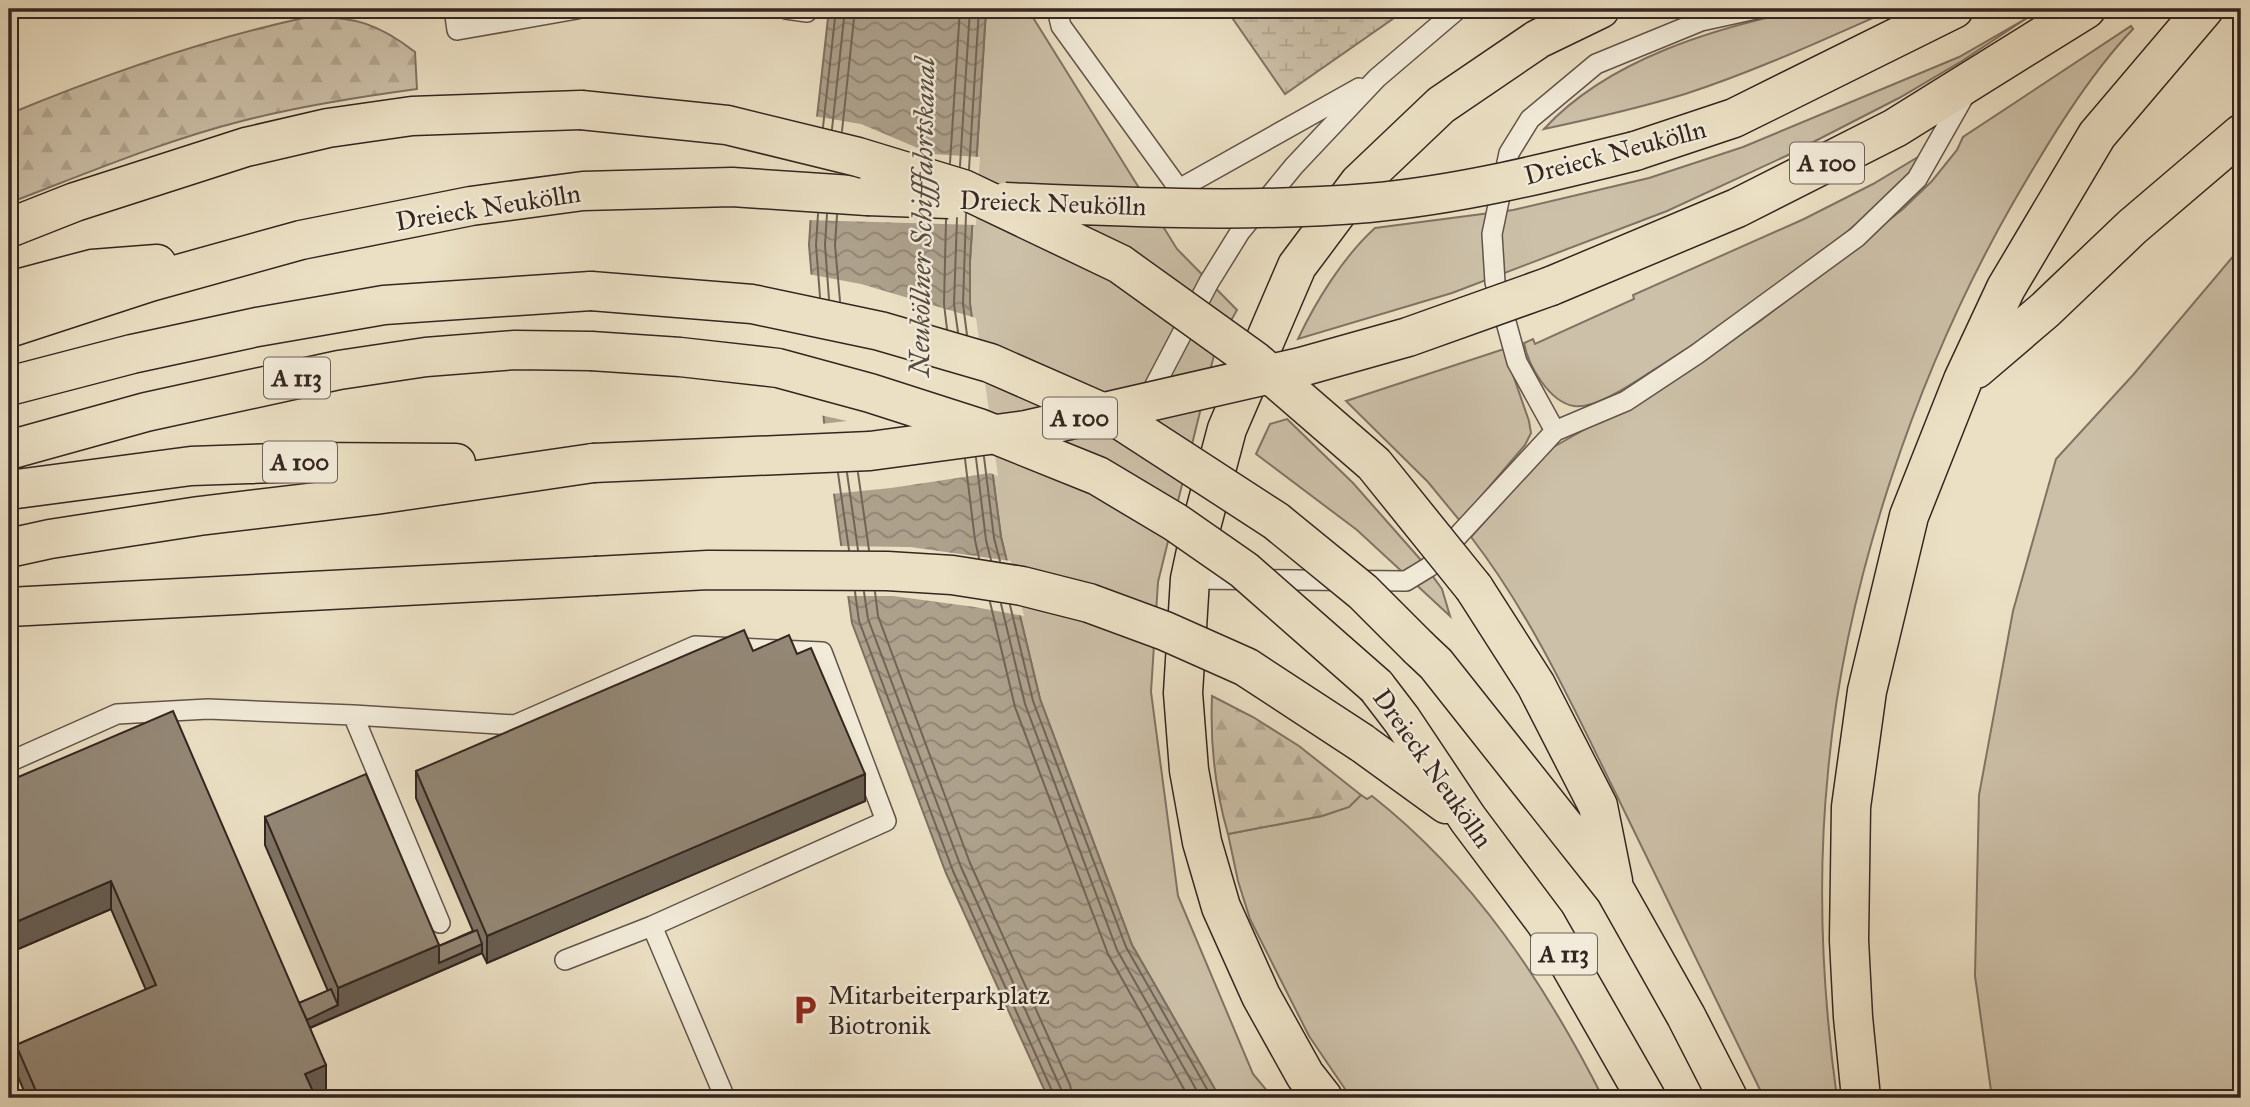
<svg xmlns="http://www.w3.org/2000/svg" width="2250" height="1107" font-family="'IM FELL Great Primer',serif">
<defs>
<pattern id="forest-firs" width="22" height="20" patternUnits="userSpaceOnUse" patternTransform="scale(1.75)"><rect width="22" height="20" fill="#ccc0a8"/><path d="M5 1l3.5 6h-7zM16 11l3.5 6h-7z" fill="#b0a590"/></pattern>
<pattern id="wetland-marsh" width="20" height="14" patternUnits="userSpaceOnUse" patternTransform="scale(1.75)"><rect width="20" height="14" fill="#ccc0a8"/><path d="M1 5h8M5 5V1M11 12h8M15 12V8" fill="none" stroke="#b0a590"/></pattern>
<pattern id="water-waves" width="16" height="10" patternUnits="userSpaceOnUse" patternTransform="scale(1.75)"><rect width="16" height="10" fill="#ada18c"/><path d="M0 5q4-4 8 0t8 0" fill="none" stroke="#8e8372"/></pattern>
</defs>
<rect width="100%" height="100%" fill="#ebe0c4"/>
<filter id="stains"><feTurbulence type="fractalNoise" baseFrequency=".00286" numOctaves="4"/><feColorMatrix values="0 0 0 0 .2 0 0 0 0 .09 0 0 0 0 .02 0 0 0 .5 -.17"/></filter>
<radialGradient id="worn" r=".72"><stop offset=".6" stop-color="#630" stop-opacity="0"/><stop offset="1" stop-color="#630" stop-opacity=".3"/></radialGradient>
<path fill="#ccc0a8" stroke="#807364" stroke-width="2" d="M1807 9H1893C1825 39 1756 71 1685 94 1639 108 1591 119 1544 129 1608 59 1717 27 1807 9Z
M986 12 1032 16 1177 249 1237 310 1216 347 1158 582 1151 692 1178 896 1253 1074 1273 1098H1220L1132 945 1040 699 1001 537 970 304V261Z
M2027 18 1962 61 1899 98 1786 156 1667 211 1452 293 1298 339C1316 301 1343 257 1375 228L1513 210 1649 178 1743 147 1959 57Z
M2131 26 2133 29C2087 77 2046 146 2013 203 1918 369 1845 581 1828 772 1817 881 1822 990 1837 1098H1764C1715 998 1666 897 1617 796 1573 707 1532 616 1471 537L1550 449 1686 372 1760 321 1903 209 1932 181 1957 150 1963 137Z
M1918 157 1920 164C1843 244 1749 310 1655 369 1637 380 1596 410 1574 406 1549 402 1528 365 1524 343L1533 339 1535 344 1634 299 1633 295 1804 219 1873 184Z
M2241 247V1098H1992L1975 976 1979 795 2013 611 2056 459 2133 375Z
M1504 349 1529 421 1531 433 1525 445 1460 521 1428 482 1346 401Z
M1287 419 1353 483 1420 559 1442 589 1450 616 1357 530 1256 454 1270 424Z
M1361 795 1367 799 1372 796C1474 876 1545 984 1603 1098H1352L1347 1092 1309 1036 1250 919 1238 881 1228 834 1322 816 1349 807Z"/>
<path fill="url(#forest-firs)" stroke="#807364" stroke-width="2" d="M308 17C354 16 379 24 415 52L417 89C358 97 300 106 242 121 163 141 85 174 9 203V114C106 74 205 39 308 17Z
M1212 696 1253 717 1299 746 1361 795 1349 807 1322 816 1228 834C1215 789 1210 743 1212 696Z"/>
<path fill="url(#wetland-marsh)" stroke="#807364" stroke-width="2" d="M1226 9H1407L1285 94Z"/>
<path fill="url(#water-waves)" stroke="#7d7061" stroke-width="2" d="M829 9H986L970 261V304L1001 537 1040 699 1132 945 1220 1098H1048L946 873 852 623 824 422 809 245 817 117Z"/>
<path fill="#ebe0c4" d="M813 116 861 124 932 154 980 157 976 225 807 220Z
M808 274 861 284 976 318 998 476 990 473 891 488 831 494 821 424 847 421 820 415Z
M838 546 910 547 1011 561 1024 616 975 607 893 596H845Z"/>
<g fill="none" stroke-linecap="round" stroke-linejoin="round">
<path stroke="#706456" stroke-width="2" d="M823 127 836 9
M832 129 845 9
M842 131 855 9
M950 163 960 9
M960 166 970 9
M969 169 979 9
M818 214 816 245 820 297
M827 214 825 245 829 299
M966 214 963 304 967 335
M837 215 835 245 840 301
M957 218 954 304 958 332
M946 220 944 304 947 329
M984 457 994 538 1000 561
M976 458 986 540 991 560
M965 459 975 540 979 558
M838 473 849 550
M847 473 858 550
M858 473 869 550
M855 592 859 621 953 871 1053 1093V1098
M864 592 868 619 961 867 1061 1089 1062 1098
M875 592 878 616 970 863 1070 1085 1073 1098
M990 602 1015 707 1108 954 1189 1098
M1001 604 1025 704 1117 950 1201 1098
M1010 605 1033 701 1126 947 1212 1098"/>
<g stroke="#625449" stroke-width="22">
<path id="lane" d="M454 9 457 30 577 9
M786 9 807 12
M1057 9 1061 26 1179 189 1359 88
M1154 387 1209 282 1240 232 1294 166 1377 78 1458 9
M1555 431 1517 362 1495 282 1492 234 1509 153 1530 119 1596 64 1701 21 1756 9
M1190 579 1406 581 1429 567 1555 431 1626 401 1697 354 1857 237 1917 179 1967 91
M353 715 515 725 695 646 822 652 886 821 652 926 565 960
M9 762 117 714 208 709 353 715 440 923
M652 926 725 1098"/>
</g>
<g stroke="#342620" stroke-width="41">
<path id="highway" d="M1635 151 1734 118 1954 9
M9 228 75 202 246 147 328 128 412 116 581 110
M1551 286 1737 208 1895 128 2086 9
M9 291 92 269 157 264
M9 328 150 282 301 240 471 206 583 191 732 187 867 196
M1976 369 2045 310 2132 227 2241 134
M9 386 132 354 257 327 384 305 591 291
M9 450 146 412 339 370 426 357 515 350 591 351
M9 490 191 466 308 462 456 463
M9 548 50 539 199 516 375 495 593 463
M1474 588 1536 685 1598 806 1613 881
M9 607 595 576
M1419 648 1436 664 1615 890 1686 1016 1728 1098
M1376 686 1402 720 1468 819 1546 923 1646 1098
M1362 743 1446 804
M1323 1098 1305 1075 1261 996 1221 907 1202 842 1189 770 1183 693 1190 579 1202 523 1227 429 1297 266 1359 183 1441 105 1538 39 1600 9
M1861 1098 1853 1017 1849 940 1851 807 1867 691 1909 516 1963 380 2006 288 2097 135 2204 9"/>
</g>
<use href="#lane" stroke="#f2ebd9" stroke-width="19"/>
<use href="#highway" stroke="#ebe0c4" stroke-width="38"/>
<g stroke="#342620" stroke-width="41" stroke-linecap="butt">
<path id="highway-bridge" d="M581 110 727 125 858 157 963 189 1120 264 1255 361 1374 464 1474 588
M867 196 949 199
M1005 202C1125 207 1248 213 1368 203 1458 195 1547 173 1635 151
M591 291 752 304 880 331 990 363 1122 421 1276 521 1363 592 1419 648
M591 351 680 357 778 368 870 393 979 428 1098 476 1175 522 1244 570 1376 686
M593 463 870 451 1026 430 1301 367 1408 337 1551 286
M595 576 708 570 887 571 952 575 1022 586 1089 603 1165 631 1246 667 1362 743"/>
</g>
<use href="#highway-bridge" stroke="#ebe0c4" stroke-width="38"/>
</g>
<path fill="#7e7465" stroke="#342620" stroke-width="2" d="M753 651 865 801 487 963 482 953 310 1028 326 1092 315 1097 316 1098H27L16 1072V1045L146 990 111 909 9 953V781L299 1003 328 991 265 845V817L439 946 473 931 416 798V771Z"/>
<path fill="#675e52" stroke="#342620" stroke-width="2" d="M865 774V801L487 963V936Z
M111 881V909L9 953V925Z
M482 944V953L300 1032V1022L338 1005V988L439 945V963Z
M326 1065V1092L313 1098 305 1074Z"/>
<path fill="#938775" stroke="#342620" stroke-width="2" d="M744 630 753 651 789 635 797 654 811 648 865 774 487 936 416 771Z
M173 711 326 1065 305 1074 316 1098H39L16 1045 156 985 111 881 9 925V781Z
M366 774 439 945 338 988 265 817Z
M477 930 482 944 439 963V946Z
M331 989 338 1005 307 1020 299 1003Z"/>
<defs>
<g id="parking-bare" transform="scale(2.415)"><path d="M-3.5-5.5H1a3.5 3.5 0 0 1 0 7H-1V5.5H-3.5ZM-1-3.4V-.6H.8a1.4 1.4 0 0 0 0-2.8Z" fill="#8f2418" stroke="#f2ebd9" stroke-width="2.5" paint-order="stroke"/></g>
</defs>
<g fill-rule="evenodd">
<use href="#parking-bare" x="805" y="1010"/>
</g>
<g text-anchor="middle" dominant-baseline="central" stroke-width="5" stroke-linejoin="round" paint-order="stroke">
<g fill="#f2ebd9" stroke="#6d6158" stroke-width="2">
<rect x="1790" y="142.5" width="74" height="41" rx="5"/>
<rect x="264" y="357.5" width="66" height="41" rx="5"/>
<rect x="1043" y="397.5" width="74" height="41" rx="5"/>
<rect x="263" y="441.5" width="74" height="41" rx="5"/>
<rect x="1531" y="933.5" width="66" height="41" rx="5"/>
</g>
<g font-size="24" font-weight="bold" fill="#342620">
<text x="1827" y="163">A 100</text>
<text x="297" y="378">A 113</text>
<text x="1080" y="418">A 100</text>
<text x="300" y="462">A 100</text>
<text x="1564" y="954">A 113</text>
</g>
<g font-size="26" fill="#342620" stroke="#f2ebd9">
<text transform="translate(1615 152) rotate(-15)">Dreieck Neukölln</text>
<text transform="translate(1053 203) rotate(2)">Dreieck Neukölln</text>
<text transform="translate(488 207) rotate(-9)">Dreieck Neukölln</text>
<text transform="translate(1433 768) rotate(55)">Dreieck Neukölln</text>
</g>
<g font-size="26" fill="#342620" stroke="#f2ebd9" text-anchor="start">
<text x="828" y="995">Mitarbeiterparkplatz<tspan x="828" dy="30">Biotronik</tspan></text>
</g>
<g font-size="28" font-style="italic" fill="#584b40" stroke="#f2ebd9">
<text transform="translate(922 217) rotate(-89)">Neuköllner Schifffahrtskanal</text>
</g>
</g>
<rect width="2250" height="1107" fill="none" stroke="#ebe0c4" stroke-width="35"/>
<rect x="10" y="10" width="2229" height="1086" fill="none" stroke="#342620" stroke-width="3.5"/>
<rect x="18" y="18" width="2215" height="1072" fill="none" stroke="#342620" stroke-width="2"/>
<rect width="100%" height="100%" filter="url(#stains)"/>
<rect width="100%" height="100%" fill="url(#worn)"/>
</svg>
